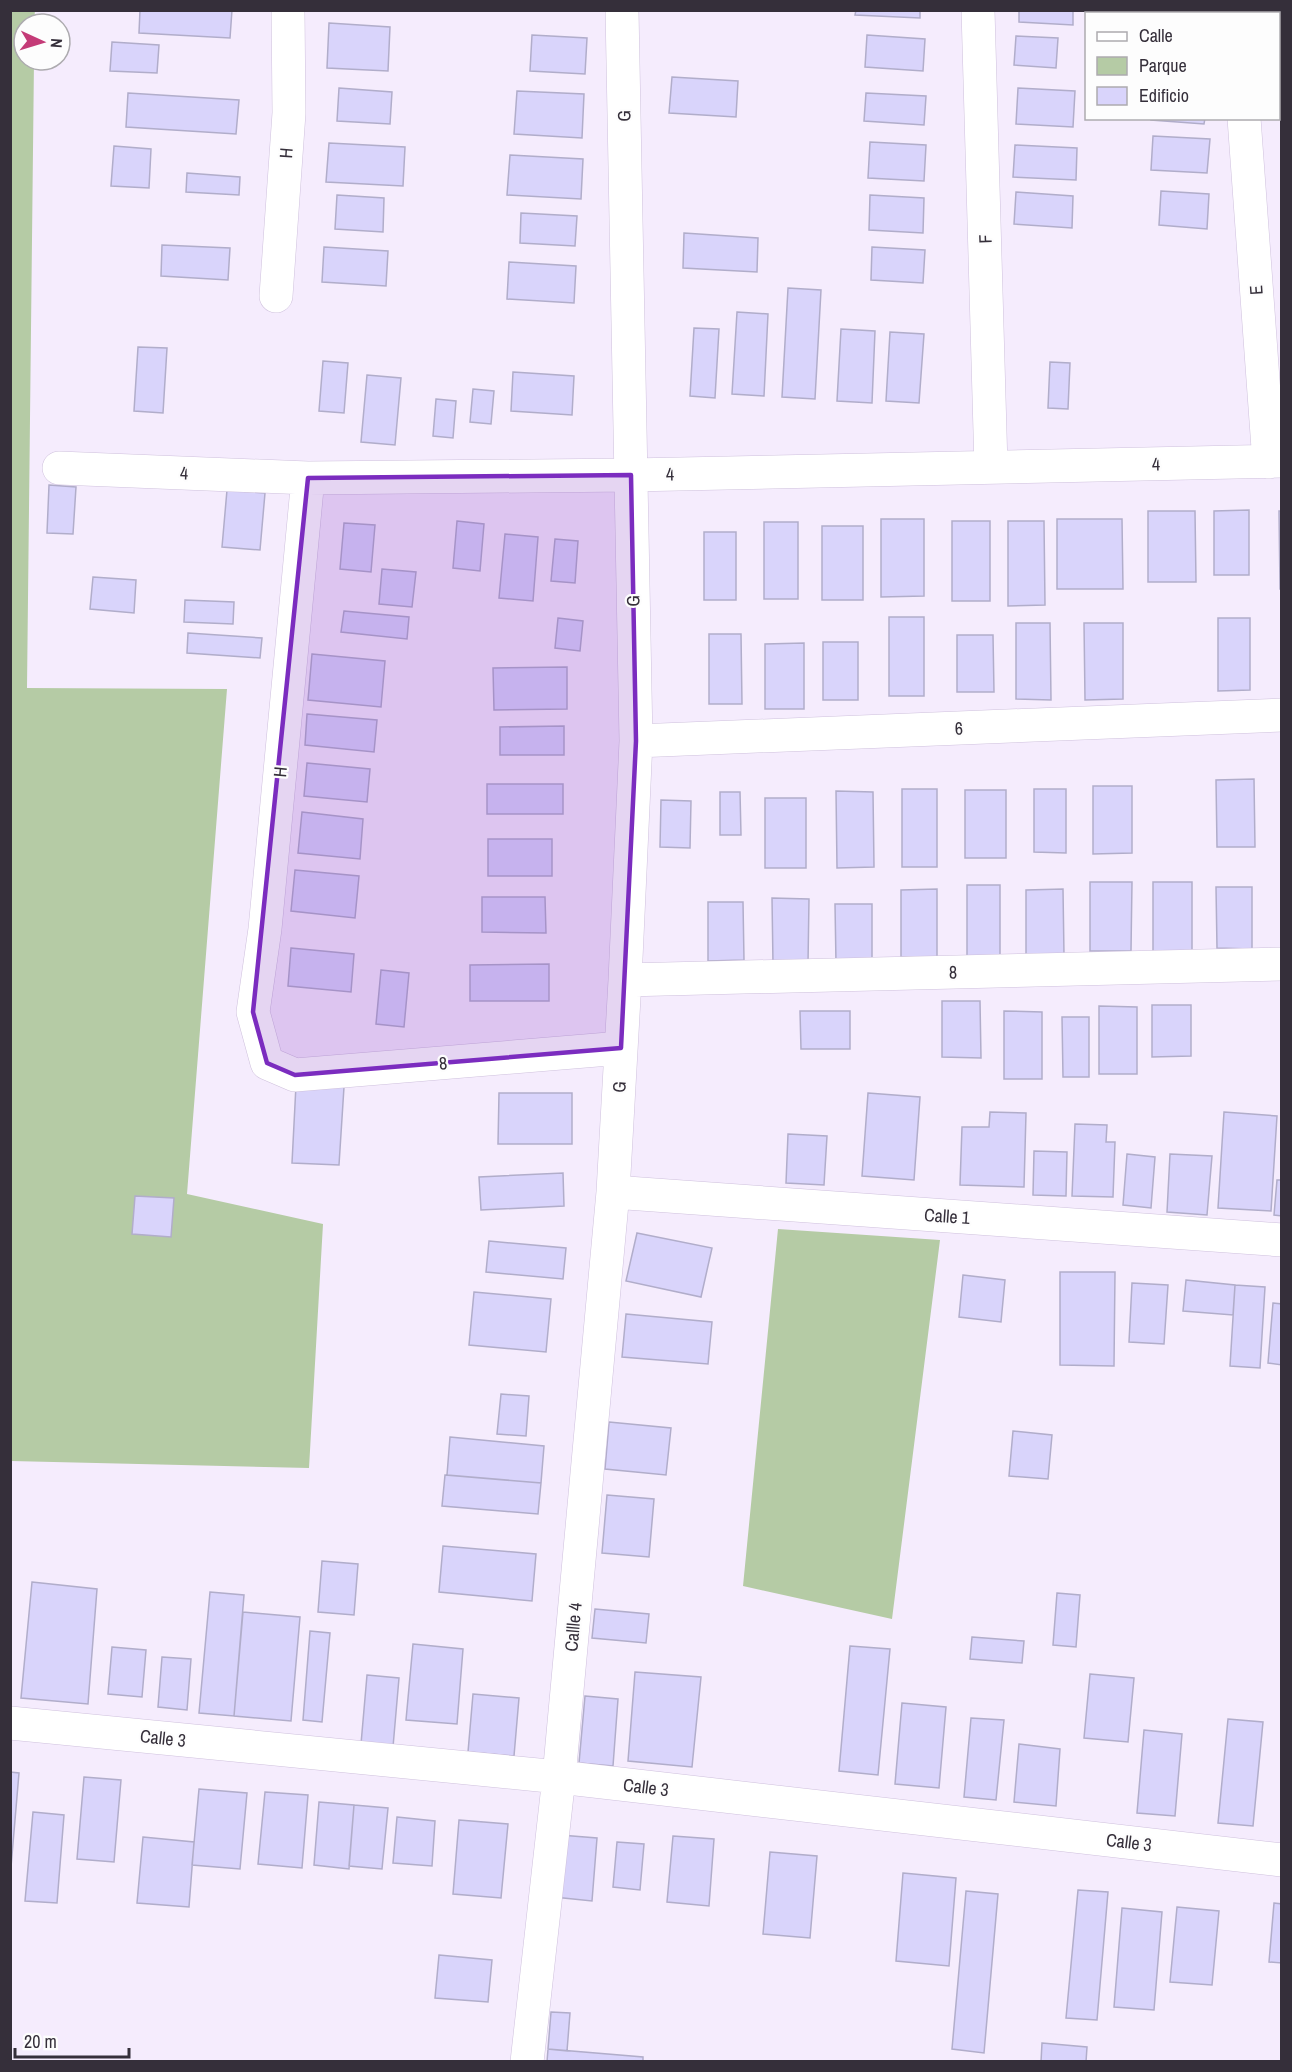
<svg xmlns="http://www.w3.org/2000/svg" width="1292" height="2072" font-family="'Archivo Narrow',sans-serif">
<rect width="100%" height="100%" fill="#f5ecfd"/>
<path fill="#b5cba5" d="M35 10 34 24H24V60H34L27 688 227 689 187 1194 323 1224 309 1468 11 1461 10 11Z
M778 1229 940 1240 892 1619 743 1586Z"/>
<path fill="#d9d4fb" stroke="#b1adca" stroke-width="1.5" d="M140 10H232L230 38 139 33Z
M856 10H920V18L855 15Z
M1019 10H1073V25L1019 22Z
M1150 10H1206V14H1150Z
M329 23 390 27 388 71 327 68Z
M532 35 587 38 585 74 530 71Z
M867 35 925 39 923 71 865 67Z
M1016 36 1058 38 1056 68 1014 65Z
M112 42 159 45 157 73 110 71Z
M672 77 738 81 736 117 669 113Z
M339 88 392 92 390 124 337 121Z
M1018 88 1075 91 1073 127 1016 124Z
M517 91 584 94 582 138 514 134Z
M128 93 239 100 236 134 126 127Z
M866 93 926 96 924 125 864 121Z
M1151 118H1205L1204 124 1151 120Z
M1153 136 1210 139 1207 173 1151 170Z
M870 142 926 145 924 181 868 178Z
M329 143 405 147 403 186 326 182Z
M1015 145 1077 148 1076 180 1013 177Z
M114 146 151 149 149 188 111 186Z
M510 155 583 159 581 199 507 195Z
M187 173 240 177 239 195 186 192Z
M1161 191 1209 194 1207 229 1159 225Z
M1016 192 1073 196 1072 228 1014 224Z
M337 195 384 198 383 232 335 229Z
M870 195 924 198 923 233 869 230Z
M521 213 577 216 575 246 520 243Z
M684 233 758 238 757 272 683 268Z
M162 245 230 248 228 280 161 276Z
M324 247 388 251 386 286 322 282Z
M872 247 925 250 923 283 871 280Z
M509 262 576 266 574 303 507 299Z
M788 288 821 290 815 399 782 397Z
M737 312 768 314 764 396 732 394Z
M694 328 719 329 715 398 690 396Z
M841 329 875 331 872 403 837 401Z
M890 332 924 334 919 403 886 401Z
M138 347 167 348 163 413 134 411Z
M323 361 348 363 344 413 319 411Z
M1050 362 1070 363 1068 409 1048 408Z
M513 372 574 376 572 415 511 411Z
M367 375 401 378 395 445 361 442Z
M473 389 494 391 491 424 470 422Z
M436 399 456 401 453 438 433 436Z
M49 485 76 487 73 534 47 533Z
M227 490 265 493 260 550 222 547Z
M1249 510V575H1214V511Z
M1148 511H1195L1196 582H1148Z
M1279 511H1282V589H1280Z
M881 519H924V596L881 597Z
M1057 519H1122L1123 589H1057Z
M457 521 484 524 480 571 453 568Z
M952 521H990V601H952Z
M1008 521H1044L1045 605 1008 606Z
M764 522H798V599H764Z
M344 523 375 525 371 572 340 569Z
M822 526H863V600H822Z
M704 532H736V600H704Z
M505 534 538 537 533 601 499 598Z
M555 539 578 541 575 583 551 581Z
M382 569 416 572 412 607 379 604Z
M93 577 136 580 134 613 90 609Z
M185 600 234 602 233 624 184 622Z
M344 611 409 617 407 639 341 632Z
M889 617H924V696H889Z
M558 618 583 621 580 651 555 648Z
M1218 618H1250V690L1218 691Z
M1016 623H1050L1051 700 1016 699Z
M1084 623H1123V699L1085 700Z
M188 633 262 638 260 658 187 653Z
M709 634H741L742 704H709Z
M957 635H993L994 692H957Z
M823 642H858V700H823Z
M804 643V709H765V644Z
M312 654 385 661 381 707 308 700Z
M567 667V709L494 710 493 668Z
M307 714 377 720 374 752 305 745Z
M564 726V755H500V727Z
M307 763 370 769 367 802 304 796Z
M1254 779 1255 847H1217L1216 780Z
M487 784H563V814H487Z
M1093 786H1132V853L1093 854Z
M902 789H937V867H902Z
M1034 789H1066V853L1034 852Z
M965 790H1006V858H965Z
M836 791 873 792 874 867 837 868Z
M720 792H740L741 835H720Z
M765 798H806V868H765Z
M661 800 691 801 690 848 660 847Z
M302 812 363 819 360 859 298 853Z
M488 839H552V876H488Z
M295 870 359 876 355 918 291 911Z
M1090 882H1132L1131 951H1090Z
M1153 882H1192V956H1153Z
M967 885H1000V956H967Z
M1216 887H1252V949L1217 948Z
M937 889V957H901V890Z
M1063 889 1064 955H1026V890Z
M482 897H545L546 933 482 932Z
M772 898 809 899 808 964H773Z
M708 902H743L744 960 708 961Z
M835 904H872V963H836Z
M291 948 354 954 351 992 288 986Z
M549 964V1001H470V965Z
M381 970 409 973 404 1027 376 1024Z
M942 1001H980L981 1058 942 1057Z
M1152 1005H1191V1056L1152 1057Z
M1099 1006 1137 1007V1074H1099Z
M800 1011H850V1049H801Z
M1004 1011 1042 1012V1079H1004Z
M1062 1017H1089V1077H1063Z
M296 1085 344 1087 339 1165 292 1163Z
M499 1093H572V1144H498Z
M868 1093 920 1097 914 1180 862 1176Z
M990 1112 1026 1113 1024 1187 960 1185 962 1127H989Z
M1224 1112 1277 1116 1271 1211 1218 1208Z
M1075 1124 1107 1125 1106 1142H1115L1113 1197 1072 1196Z
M788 1134 827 1136 824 1185 786 1183Z
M1034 1151 1067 1152 1066 1196 1033 1195Z
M1127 1154 1155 1157 1151 1208 1123 1205Z
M1170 1154 1212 1156 1207 1215 1167 1212Z
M563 1173 564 1206 481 1210 479 1177Z
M1277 1180H1282V1216L1274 1215Z
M135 1196 174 1198 171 1237 132 1234Z
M637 1233 712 1248 701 1297 626 1281Z
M489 1241 566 1248 563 1279 486 1272Z
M1060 1272H1115L1114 1366 1060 1365Z
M963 1275 1005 1280 1001 1322 959 1317Z
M1186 1280 1235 1285 1233 1315 1183 1311Z
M1132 1283 1168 1285 1164 1344 1129 1342Z
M1235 1285 1265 1287 1260 1368 1230 1366Z
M474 1292 551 1299 546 1352 469 1345Z
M1273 1303 1282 1304V1365L1268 1363Z
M626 1314 712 1322 708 1364 622 1357Z
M501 1394 529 1396 526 1436 497 1434Z
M609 1422 671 1428 666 1475 605 1469Z
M1013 1431 1052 1435 1048 1479 1009 1476Z
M450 1437 544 1446 541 1483 447 1475Z
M445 1475 541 1483 538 1514 442 1506Z
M607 1495 654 1499 649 1557 602 1553Z
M443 1546 536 1554 532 1601 439 1592Z
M322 1561 358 1564 354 1615 318 1612Z
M32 1582 97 1589 88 1704 21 1698Z
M210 1592 244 1595 234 1716 199 1713Z
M1057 1593 1080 1595 1076 1647 1053 1645Z
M595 1609 649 1614 646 1643 592 1638Z
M243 1612 300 1617 291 1721 234 1716Z
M310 1631 330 1633 322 1722 303 1720Z
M972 1637 1024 1641 1022 1663 970 1659Z
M413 1644 463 1649 457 1724 406 1720Z
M850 1646 890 1649 878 1775 839 1771Z
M112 1647 146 1650 142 1697 108 1694Z
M162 1657 191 1659 187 1710 158 1707Z
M635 1672 701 1677 692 1767 628 1761Z
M1090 1674 1134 1678 1128 1742 1084 1738Z
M367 1675 399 1678 393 1747 361 1744Z
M473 1694 519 1698 514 1756 468 1752Z
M585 1696 618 1699 613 1766 579 1763Z
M902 1703 946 1707 939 1788 895 1784Z
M971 1718 1004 1720 996 1800 964 1797Z
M1228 1719 1263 1722 1253 1826 1218 1823Z
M1144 1730 1182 1734 1175 1816 1137 1813Z
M1019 1744 1060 1749 1056 1806 1014 1802Z
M10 1772 19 1773 11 1867H10Z
M84 1777 121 1780 114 1862 77 1859Z
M199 1789 247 1793 240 1869 192 1865Z
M265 1792 308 1795 302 1868 258 1864Z
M319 1802 354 1805 349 1869 314 1865Z
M354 1805 388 1808 382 1869 349 1866Z
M33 1812 64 1815 57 1903 25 1901Z
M397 1817 435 1821 432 1866 393 1863Z
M459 1820 508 1824 501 1898 453 1894Z
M560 1835 597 1838 592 1901 554 1897Z
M673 1836 714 1839 709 1906 667 1902Z
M143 1837 194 1842 189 1907 137 1903Z
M617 1842 644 1844 640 1890 613 1887Z
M770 1852 817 1856 810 1938 763 1934Z
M903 1873 956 1878 949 1966 896 1961Z
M1078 1890 1108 1892 1097 2020 1066 2018Z
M966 1891 998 1894 984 2053 952 2049Z
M1274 1903 1282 1904V1963L1269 1962Z
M1177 1907 1219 1911 1212 1985 1170 1982Z
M1122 1908 1162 1912 1154 2010 1114 2007Z
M439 1955 492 1960 488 2002 435 1998Z
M551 2012 570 2013 567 2051 548 2049Z
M1042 2043 1087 2047 1086 2062H1041Z
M548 2049 643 2057V2062H547Z"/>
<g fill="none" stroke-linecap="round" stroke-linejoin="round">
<g stroke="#cfc1dd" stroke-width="34">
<path id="minor" d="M978 10 991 467
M1238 10V14
M1244 118 1269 462
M276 296 289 113 288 10
M59 468 308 478 631 475 1282 461
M308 478 265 929 253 1012 267 1063 295 1075 621 1048
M636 741 1282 715
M625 980 1282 964
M613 1192 1282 1240
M10 1723 559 1777 1282 1860
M527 2062 559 1777 613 1192 625 980 636 741 622 10"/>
</g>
<use href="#minor" stroke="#fff" stroke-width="33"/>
</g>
<path fill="#7b2cbf" fill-opacity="0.2" stroke="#7b2cbf" stroke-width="4.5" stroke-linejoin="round" d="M631 475 636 741 621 1048 295 1075 267 1063 253 1012 308 478Z"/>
<g text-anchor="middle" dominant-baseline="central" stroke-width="4.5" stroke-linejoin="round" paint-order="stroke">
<g font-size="18" fill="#352f3a" stroke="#fdfdfd">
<text transform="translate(624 116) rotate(-91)">G</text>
<text transform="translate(286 153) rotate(-86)">H</text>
<text transform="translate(985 239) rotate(-92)">F</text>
<text transform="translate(1256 290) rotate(-94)">E</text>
<text transform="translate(1156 464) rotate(-1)">4</text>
<text transform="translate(184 473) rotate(2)">4</text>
<text transform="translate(670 474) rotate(-1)">4</text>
<text transform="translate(633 601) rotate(-91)">G</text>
<text transform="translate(959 728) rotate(-2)">6</text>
<text transform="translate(280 772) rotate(-85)">H</text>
<text transform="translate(953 972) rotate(-1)">8</text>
<text transform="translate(443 1063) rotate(-5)">8</text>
<text transform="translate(619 1087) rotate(-87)">G</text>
<text transform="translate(947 1216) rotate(4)">Calle 1</text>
<text transform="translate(573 1627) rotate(-85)">Callle 4</text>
<text transform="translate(163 1738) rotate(6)">Calle 3</text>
<text transform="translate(646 1787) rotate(7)">Calle 3</text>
<text transform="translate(1129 1842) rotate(7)">Calle 3</text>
</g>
</g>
<rect width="1292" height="2072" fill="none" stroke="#352f3a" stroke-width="24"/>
<rect x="1085" y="12" width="195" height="108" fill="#fdfdfd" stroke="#adabaf" stroke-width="1.5"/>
<rect x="1097" y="32" width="30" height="9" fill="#ffffff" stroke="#adabaf" stroke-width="1.5"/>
<text x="1139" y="42" font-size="18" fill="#352f3a">Calle</text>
<rect x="1097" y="57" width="30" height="18" fill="#b5cba5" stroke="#adabaf" stroke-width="1.5"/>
<text x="1139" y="72" font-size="18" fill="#352f3a">Parque</text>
<rect x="1097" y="87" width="30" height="18" fill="#d9d4fb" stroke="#adabaf" stroke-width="1.5"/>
<text x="1139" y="102" font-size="18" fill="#352f3a">Edificio</text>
<g transform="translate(42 42) rotate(94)"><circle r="28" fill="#fdfdfd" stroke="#adabaf" stroke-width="1.5"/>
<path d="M0-4.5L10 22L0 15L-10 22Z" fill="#c43b77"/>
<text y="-9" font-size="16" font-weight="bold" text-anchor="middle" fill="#352f3a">N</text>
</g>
<path d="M15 2048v9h114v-9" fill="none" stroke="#352f3a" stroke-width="3"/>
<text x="24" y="2048" font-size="18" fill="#352f3a" stroke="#fdfdfd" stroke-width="4.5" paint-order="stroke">20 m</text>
</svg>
